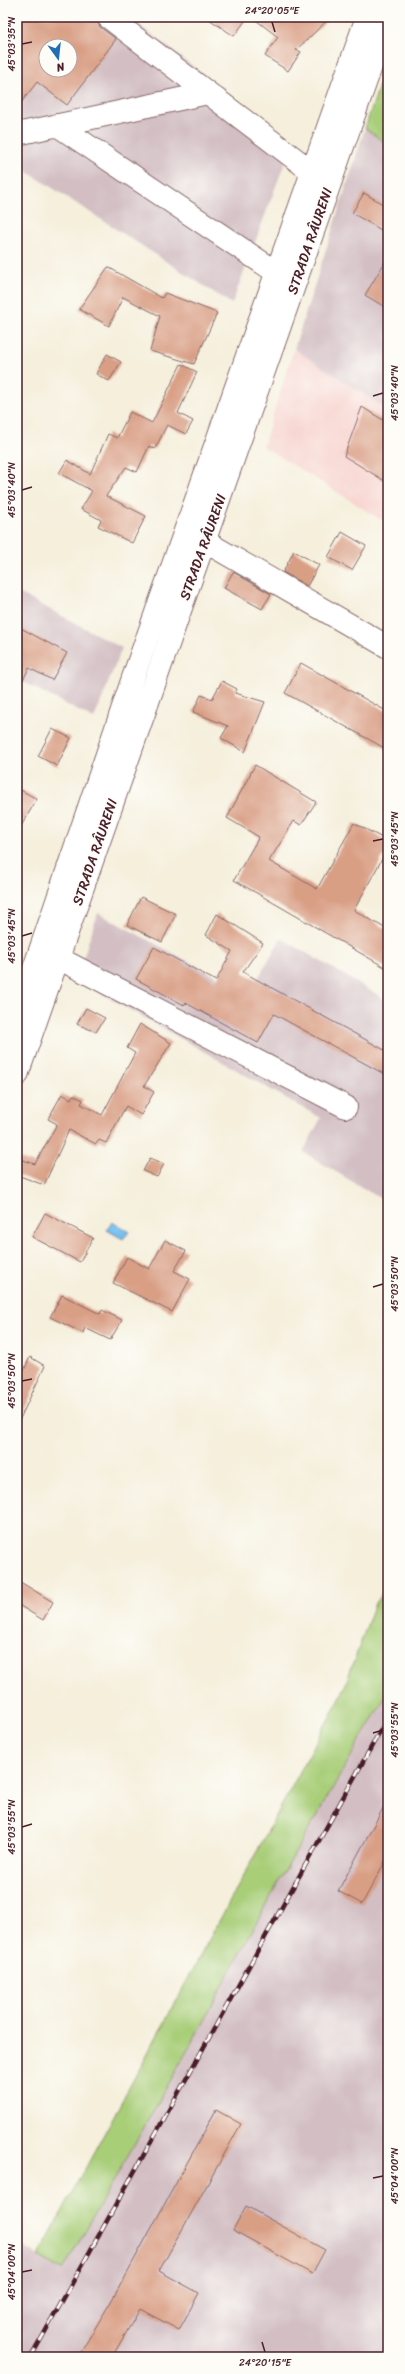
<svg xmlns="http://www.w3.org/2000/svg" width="405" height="2374" font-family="Sriracha,sans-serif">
<rect width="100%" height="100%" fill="#fdfcf7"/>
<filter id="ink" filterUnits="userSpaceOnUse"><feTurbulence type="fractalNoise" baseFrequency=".025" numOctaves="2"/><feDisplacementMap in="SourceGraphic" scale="8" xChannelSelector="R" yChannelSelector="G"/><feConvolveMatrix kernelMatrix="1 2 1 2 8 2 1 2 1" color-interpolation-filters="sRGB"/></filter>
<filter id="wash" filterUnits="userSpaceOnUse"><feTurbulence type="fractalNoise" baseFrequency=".012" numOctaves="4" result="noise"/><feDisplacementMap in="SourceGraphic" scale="16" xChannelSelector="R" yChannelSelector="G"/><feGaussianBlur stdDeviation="0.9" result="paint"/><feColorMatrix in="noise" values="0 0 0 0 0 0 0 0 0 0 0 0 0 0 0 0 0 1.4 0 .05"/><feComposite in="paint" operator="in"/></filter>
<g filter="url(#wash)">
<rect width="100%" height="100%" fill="#f5efdc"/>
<path fill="#f7d0cc" d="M294 349 388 410V524L263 446Z"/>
<path fill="#d2bec3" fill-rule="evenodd" d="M17 17H129L292 143 232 304 17 165ZM46 46H70V70H46Z
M365 128 388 145V410L294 349Z
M17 592 122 648 94 719 17 679Z
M98 913 249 994 281 938 388 1001V1203L303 1152 321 1118 76 979Z
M388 1692V2357H17V2242L38 2256 190 2046 279 1881Z"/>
<path fill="#a8ce78" stroke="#797652" d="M388 59V145L365 128Z
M388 1585V1692L279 1881 190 2046 63 2270 38 2256 342 1694 375 1603Z"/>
<path fill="#75c0ee" stroke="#60708c" d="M112 1222 129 1232 123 1239 107 1230Z"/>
<g id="blocks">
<path fill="#d99f85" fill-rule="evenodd" d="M17 17H96L100 27 116 39 67 105 37 82 17 108ZM46 46H70V70H46Z
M206 17H248L234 36Z
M252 17H331L296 50 301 52 288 71 265 56 278 37Z
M364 193 388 207V234L352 213Z
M388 257V309L365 295Z
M108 267 162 298 165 293 217 313 194 364 150 351 160 316 123 297 109 326 79 309Z
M107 354 121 362 109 381 96 374Z
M181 364 197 372 178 413 193 421 186 434 167 425 155 449 149 446 137 472 126 467 106 496 146 516 132 543 98 526 101 520 81 509 92 491 59 473 67 460 90 474 108 434 117 438 130 412 152 423Z
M362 407 388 423V483L344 456Z
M342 532 366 546 352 570 328 557Z
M294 551 319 565 307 586 283 572Z
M233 572 271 594 262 609 224 588Z
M17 626 67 653 52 680 29 668 17 692Z
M301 663 388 712V750L285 693Z
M222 681 237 689 235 693 265 702 245 752 221 738 228 726 193 712 201 695 212 699Z
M52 729 71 738 57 766 38 756Z
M255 765 316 802 301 825 294 821 269 861 317 889 354 823 388 841V848L354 910 388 930V969L234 880 259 837 227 818Z
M17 788 37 799 17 833Z
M141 897 176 914 162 942 127 925Z
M217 914 263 943 243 972 388 1052V1076L274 1014 258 1043 186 1003 184 1005 136 979 154 947 216 981 232 951 206 935Z
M86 1008 105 1018 96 1032 77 1024Z
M140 1024 171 1043 144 1086 154 1092 141 1115 126 1106 106 1143 99 1140 96 1144 69 1130 44 1185 17 1175V1158L35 1164 57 1124 48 1119 62 1094 71 1099 73 1095 83 1100 81 1104 102 1115 135 1053 127 1048Z
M150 1158 164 1164 157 1177 143 1171Z
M45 1213 93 1238 80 1262 32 1237Z
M165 1240 186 1251 174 1271 190 1279 172 1312 113 1283 127 1257 149 1269Z
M62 1295 100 1314 102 1310 122 1320 110 1340 85 1328 83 1333 50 1317Z
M30 1357 45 1366 17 1425V1386Z
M17 1580 53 1602 43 1620 17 1604Z
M388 1799V1856L362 1904 338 1891Z
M216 2110 241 2124 159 2271 199 2293 179 2330 140 2309 112 2357H78L116 2293Z
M246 2206 325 2250 312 2274 233 2230Z"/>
</g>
</g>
<g filter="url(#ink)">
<use href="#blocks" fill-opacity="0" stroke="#866869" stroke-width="1"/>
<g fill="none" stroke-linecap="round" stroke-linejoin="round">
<g stroke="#866869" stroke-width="24">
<path id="minor" d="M108 17 311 171
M57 125 276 272
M17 134 208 93
M206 542 388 647
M58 958 346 1107"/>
</g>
<g stroke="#866869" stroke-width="24">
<path id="major" d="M17 1018 135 672 367 17
M17 1075 388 18"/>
</g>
<use href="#minor" stroke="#fff" stroke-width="22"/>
<use href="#major" stroke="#fff" stroke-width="22"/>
<g stroke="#4a1f2b" stroke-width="4.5">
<path id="rail" d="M31 2357 388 1717"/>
</g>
<use href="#rail" stroke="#fdfcf7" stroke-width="3" stroke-dasharray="9" stroke-linecap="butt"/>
</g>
</g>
<path fill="none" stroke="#4a1f2b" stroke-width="1.5" d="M272 22 275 32M22 44 32 42M373 396 383 393M22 490 32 487M373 841 383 839M22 936 32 933M373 1287 383 1284M22 1381 32 1379M373 1733 383 1730M22 1827 32 1824M373 2178 383 2176M22 2272 32 2270M262 2342 265 2352"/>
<g text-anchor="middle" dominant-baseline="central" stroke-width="3.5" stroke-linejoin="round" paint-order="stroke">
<g font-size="14" fill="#4a1f2b" stroke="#fdfcf7">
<text transform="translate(310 241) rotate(-71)">STRADA RÂURENI</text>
<text transform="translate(203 547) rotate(-70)">STRADA RÂURENI</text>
<text transform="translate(95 852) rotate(-71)">STRADA RÂURENI</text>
</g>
</g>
<rect width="405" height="2374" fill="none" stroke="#fdfcf7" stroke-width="44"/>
<g transform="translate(58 58) rotate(165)"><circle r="19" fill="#fdfcf7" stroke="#b5a4a5"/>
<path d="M0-3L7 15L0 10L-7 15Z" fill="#1f6fb2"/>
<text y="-6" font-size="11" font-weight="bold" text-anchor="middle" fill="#4a1f2b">N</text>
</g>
<rect x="22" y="22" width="361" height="2330" fill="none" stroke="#4a1f2b" stroke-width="1.5"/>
<g font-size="10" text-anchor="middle" fill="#4a1f2b">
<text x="272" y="14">24°20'05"E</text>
<text transform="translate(11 44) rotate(-90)" y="4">45°03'35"N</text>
<text transform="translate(394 393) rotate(-90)" y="4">45°03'40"N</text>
<text transform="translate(11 490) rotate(-90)" y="4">45°03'40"N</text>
<text transform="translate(394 839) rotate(-90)" y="4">45°03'45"N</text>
<text transform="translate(11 936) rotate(-90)" y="4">45°03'45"N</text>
<text transform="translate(394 1284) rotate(-90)" y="4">45°03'50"N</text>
<text transform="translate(11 1381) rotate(-90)" y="4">45°03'50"N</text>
<text transform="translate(394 1730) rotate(-90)" y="4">45°03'55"N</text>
<text transform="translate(11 1827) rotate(-90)" y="4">45°03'55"N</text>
<text transform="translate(394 2176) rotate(-90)" y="4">45°04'00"N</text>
<text transform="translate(11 2272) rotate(-90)" y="4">45°04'00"N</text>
<text x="265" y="2366">24°20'15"E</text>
</g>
</svg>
